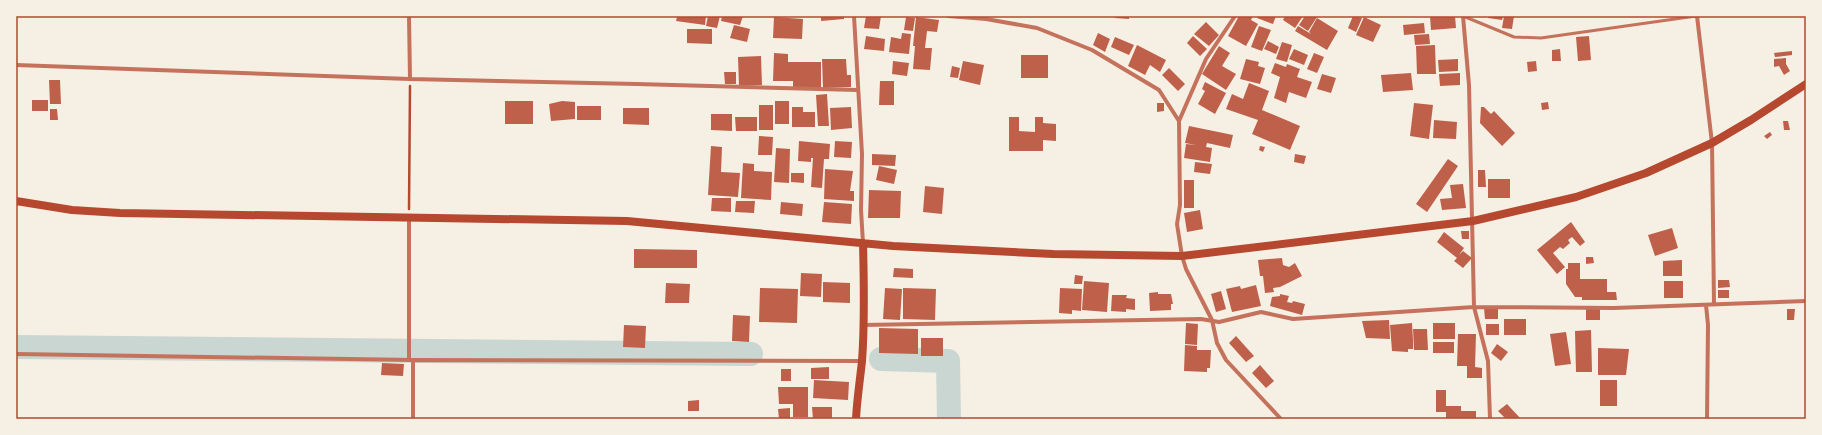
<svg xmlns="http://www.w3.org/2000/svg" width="1822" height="435" font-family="'DejaVu Sans',sans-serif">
<rect width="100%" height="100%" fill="#f6efe4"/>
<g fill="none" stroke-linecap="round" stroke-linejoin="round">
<path stroke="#c9d6d2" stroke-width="24" d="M16 347 751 354
M881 359 948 361 949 419"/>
</g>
<path fill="#bf614a" d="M673 16H706L705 25 676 21 677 17Z
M708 16H720L717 28 706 26Z
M722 16H743L740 25 721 21Z
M821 16H844V19L821 21Z
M866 16H881L879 29 864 28Z
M1115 16H1129V19L1115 18Z
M1239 16H1253L1251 20 1258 24 1246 46 1228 36Z
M1257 16H1276L1273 24 1257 18Z
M1285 16H1303L1295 28 1283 20Z
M1305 16 1317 17 1308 31 1299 25Z
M1353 16 1362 18 1356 32 1348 28Z
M1430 16H1455L1456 28 1431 30Z
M1488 16H1503L1502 20 1488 18Z
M1504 16H1514L1512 29 1502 28Z
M774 17 803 19 802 39 773 38Z
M906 17 915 18 913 31 904 30Z
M916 17 939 20 937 32 927 31 925 48H932L930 70 913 69 915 46H913Z
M1364 17 1381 25 1373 42 1356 35Z
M1317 18 1338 31 1327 50 1295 31 1298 26 1311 34 1309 32Z
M1206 22 1219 35 1209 46 1194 34Z
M1424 23 1425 33 1404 35 1403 25Z
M734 25 750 29 747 42 730 38Z
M1259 26 1271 30 1262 51 1251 47Z
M687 29H712V44L687 43Z
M902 33 911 34 909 54 889 52 891 37 901 39Z
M1098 33 1110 39 1105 52 1093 45Z
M1429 34 1430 44 1415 45 1414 35Z
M866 36 885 39 884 51 864 49Z
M1193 36 1207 49 1200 56 1187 43Z
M1589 36 1591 60 1578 61 1576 37Z
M1115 37 1134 45 1129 55 1111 47Z
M1268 41 1279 47 1276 54 1264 49Z
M1282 42 1292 45 1287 62 1276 59Z
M1137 45 1166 60 1160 72 1150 65 1145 75 1128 66Z
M1435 45 1436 74H1417L1416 46Z
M1219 46 1230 53 1222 66 1236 74 1226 90 1202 74Z
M1294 49 1308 55 1304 65 1289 59Z
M1560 49 1561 61H1552V50Z
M1792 51V55L1775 57 1774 53Z
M774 53 788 54V62H821V88H793V81H773Z
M1314 53 1324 57 1317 73 1307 69Z
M1021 55H1048V78H1021Z
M761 56 762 85 739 86 738 57Z
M1786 58V64L1790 71 1784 75 1779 66 1774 67V59Z
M822 59H846L847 75H851V87L823 88Z
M1246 59 1259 62 1258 66 1265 68 1260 84 1240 79Z
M1458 59V71L1439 72 1438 60Z
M893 61 909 63 907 76 892 74Z
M963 61 984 65 980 85 959 80Z
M1536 61 1537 71 1528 72 1527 62Z
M1275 63 1286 67 1287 64 1300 69 1297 77 1312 82 1306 98 1289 92 1286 103 1274 98 1280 77 1271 73Z
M952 66 960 68 958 78 950 77Z
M1169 68 1185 84 1178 91 1162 75Z
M724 72H736V84H725Z
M1411 73 1413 90 1383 92 1381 75Z
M1460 73V85L1440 86 1439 74Z
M1322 74 1336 78 1331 93 1317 89Z
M49 80H60L61 104H50Z
M880 81H894V105H879Z
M1205 82 1226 93 1215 114 1198 104 1205 91 1202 89Z
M1249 83 1269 91 1262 110 1300 126 1290 150 1252 134 1258 120 1226 109 1232 94 1243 99Z
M827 94 829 126H818L816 95Z
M32 100H48V111H32Z
M505 101H533V124H505Z
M562 101 575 102V119L551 121 549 104Z
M775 101H789V124H775Z
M1548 102 1549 109 1542 110 1541 103Z
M1157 103H1164V111L1157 112Z
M1414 103 1433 105 1429 139 1410 136Z
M759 105H773V130H759Z
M577 106H601V120H577Z
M792 107H803V112H815V127H792Z
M851 107 852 128 831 130 830 108Z
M1481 107H1484L1491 114 1494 111 1515 133 1502 146 1480 123Z
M623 108H649V125L623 124Z
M50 109H57L58 120H50Z
M711 114H732V131L711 130Z
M735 117H757V131H736Z
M1009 117H1019V131L1035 132V117H1043V123L1056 124V141L1043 140V151H1009Z
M1434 120 1457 122 1456 139 1433 138Z
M1783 121H1788L1790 130H1784Z
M1189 126 1233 135 1230 148 1207 143 1206 147 1212 148 1210 162 1184 158 1186 144 1196 145 1185 143Z
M1770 132 1772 135 1767 139 1764 136Z
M759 136 773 137 772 155H758Z
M799 141 830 144 829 159H824L822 188 811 187 813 158H811V162L798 161Z
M835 141 852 142 851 158 834 157Z
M711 146 722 147 721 172 740 173 738 197 708 195Z
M1260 146 1265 147 1263 152 1259 150Z
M776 148 790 149 789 183 774 182Z
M872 154 896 155 895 166 872 165Z
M1295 154 1306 156 1304 164 1294 162Z
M1448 159 1458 166 1427 212 1416 204Z
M1195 162 1212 164 1210 174 1194 172Z
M743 163 754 164V171L772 172 771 200 741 198Z
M879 166 897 170 894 184 876 180Z
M825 169 853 171 850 191H854V201L824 199Z
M1478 170H1485L1486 187H1478Z
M791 173H804V183L791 182Z
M1488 179H1510V198H1488Z
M1184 180H1194V208H1184Z
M1463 184 1466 208 1442 210 1440 199 1452 198 1450 185Z
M925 186 944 188 942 214 923 212Z
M869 190 901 191 900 218H868Z
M712 198H731V212L711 211Z
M736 201H755L754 213 735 212Z
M781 202 803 204 802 216 780 214Z
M824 202 852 204 851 224 822 222Z
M1200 210 1203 229 1187 232 1184 213Z
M1571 222 1585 242 1580 246 1572 237 1568 240 1570 243 1563 249 1560 247 1553 253 1565 267 1557 274 1537 250Z
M1672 228 1678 248 1655 256 1648 235Z
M1461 231H1469V239H1462Z
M1444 232 1464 248 1459 255 1463 251 1472 258 1463 268 1454 261 1457 258 1437 242Z
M634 249 697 250V268H634Z
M1586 257H1593L1594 263 1586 264Z
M1282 258 1283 265 1289 267 1295 263 1302 276 1280 287 1273 288 1274 292 1265 293 1263 276H1260L1258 260Z
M1682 260V276H1663V261Z
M1568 263H1580V279H1607V292H1616L1617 300H1582V297H1575L1566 284V269H1568Z
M894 268 913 269V278L893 277Z
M801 273 822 274 821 297 800 296Z
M1075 275 1083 276 1082 284H1074Z
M1718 280H1729L1730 287 1718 288Z
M1084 281 1109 283 1107 312 1082 310Z
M1664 281H1683V298H1664Z
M823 282 850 283V303L823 302Z
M666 283 690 284 689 303H665Z
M1256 285 1261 306 1232 312 1226 289 1240 286 1241 289Z
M760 288 798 289 797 323 759 322Z
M885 288 902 289 900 320 883 319Z
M903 288 936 289 935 320 903 319Z
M1060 288 1082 289 1081 311 1072 310V314L1059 313Z
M1718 290H1729V298H1718Z
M1221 291 1226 309 1216 312 1211 294Z
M1158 292V294H1171L1173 304H1171V310L1150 311 1149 293Z
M1280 294 1289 296 1287 302 1292 303 1293 301 1305 304 1302 315 1270 306 1272 297 1280 296Z
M1112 295H1127L1126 298 1135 299V310L1126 309V312L1111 311Z
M1484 308H1498V319H1485Z
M1586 309H1600V320H1586Z
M1787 309H1795L1794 320H1787Z
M733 315 750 316 749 342 732 341Z
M1504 319H1526V335H1504Z
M1389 320 1390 339 1366 338 1362 321Z
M1186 323 1198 324 1197 345 1185 344Z
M1412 323 1413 340 1404 341 1413 340V349H1408V352L1392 351 1390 325Z
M1433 323H1455V339H1433Z
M1486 324H1499V335H1486Z
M624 325 646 326 645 348 623 347Z
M879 328 918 329V354L879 353Z
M1413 329H1427L1428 350H1414Z
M1591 330 1592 372H1576L1575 331Z
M1566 332 1571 364 1555 366 1550 334Z
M1458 334H1476L1475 367 1482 368V378H1467V366H1457Z
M1236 336 1254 356 1246 362 1229 343Z
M921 338H943V356H921Z
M1433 342H1454V353H1433Z
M1497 344 1508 352 1501 361 1491 353Z
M1185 345 1197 346V350H1211L1210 368H1207V372L1184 371Z
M1598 348 1629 349 1626 375H1598Z
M382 363 404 364 403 376 381 375Z
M1260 365 1274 381 1266 388 1252 373Z
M829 367V379H811V368Z
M781 369H791V381H781Z
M814 380 849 382 848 400 813 398Z
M1600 380H1617V406H1600Z
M778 387H808V417H793V404H779Z
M1436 390H1446V412H1436Z
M699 400V411H688V401Z
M1507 404 1521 419H1506L1498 411Z
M1446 406H1461V411H1476V419H1446Z
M812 407H832V419H813Z
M790 408V419H779L778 409Z"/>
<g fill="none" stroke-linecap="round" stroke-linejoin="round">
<path stroke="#b5482f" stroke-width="2.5" d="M409 209 410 86"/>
<path stroke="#c5725c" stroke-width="3" d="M1463 16 1514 37 1541 38 1696 16"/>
<path stroke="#c5725c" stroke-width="4" d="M409 16 410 79
M854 16 862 154 861 210 863 243
M948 16 986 19 1037 28 1092 50 1159 90 1179 121
M1235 16 1206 59 1179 121 1180 205 1177 224 1182 256 1186 269 1212 320 1217 343 1226 360 1281 419
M1463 16 1469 85 1474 307 1488 361 1490 419
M1697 16 1712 143 1714 304
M16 65 410 79 637 84 857 90
M409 217V360
M1706 305 1708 325 1707 419
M863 325 1201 319 1219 322 1261 312 1293 319 1474 307 1614 308 1806 301
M16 354 413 360 862 361
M413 419V360"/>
<path stroke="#b5482f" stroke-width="8" d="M16 201 72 210 120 213 627 221 893 246 1053 254 1182 256 1473 221 1576 197 1646 173 1712 143 1751 120 1806 84
M856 419C857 399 860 380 862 361 865 322 864 282 863 243"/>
</g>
<rect width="1822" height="435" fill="none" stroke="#f6efe4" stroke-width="34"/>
<rect x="17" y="17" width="1788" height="401" fill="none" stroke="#b5482f" stroke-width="1.5"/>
</svg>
